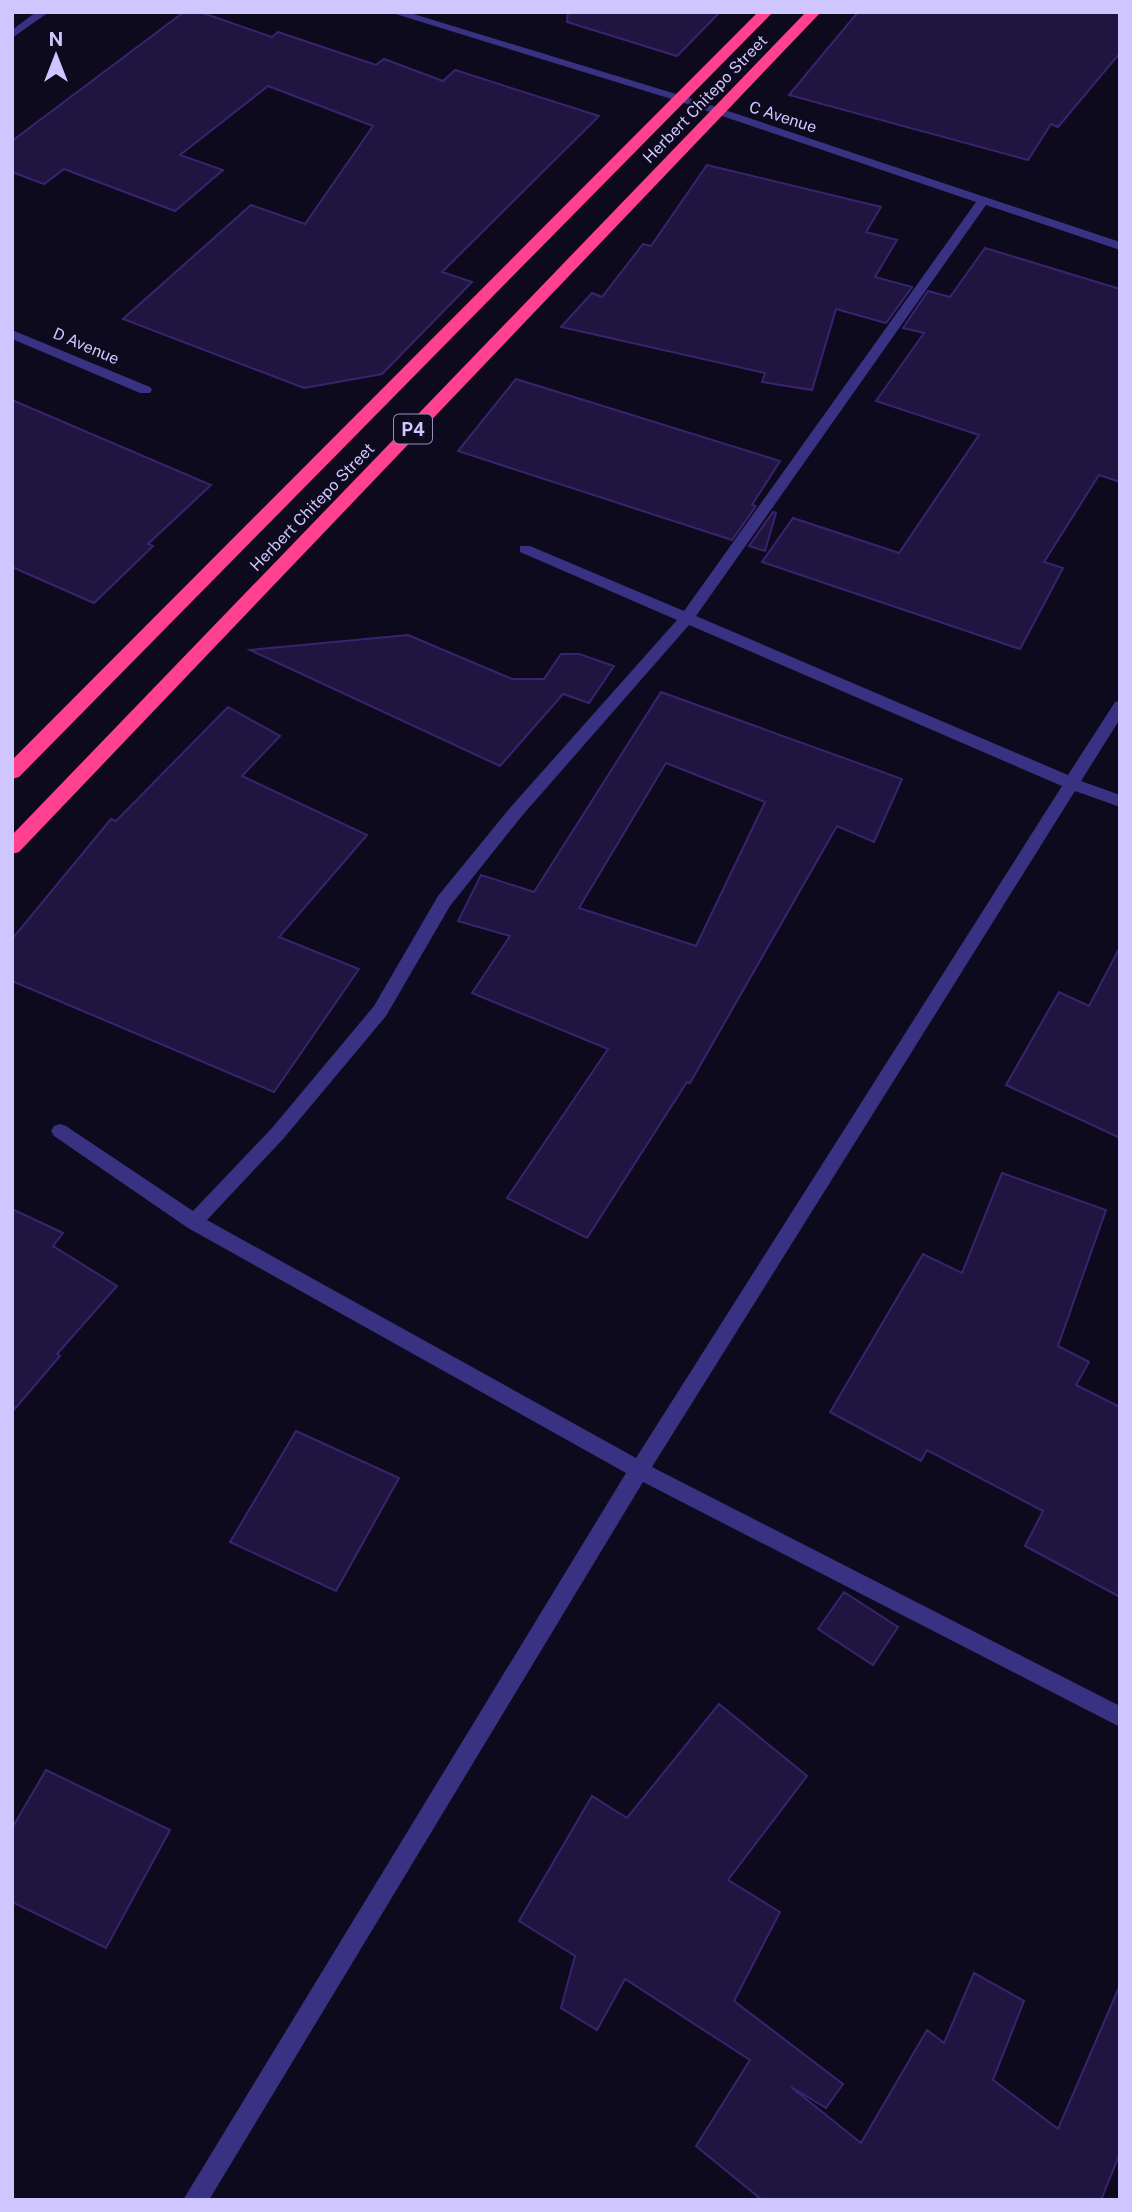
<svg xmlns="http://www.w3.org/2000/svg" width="1132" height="2212" font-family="'Public Sans',sans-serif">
<rect width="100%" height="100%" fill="#0e0a1e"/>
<path fill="#201440" stroke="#38246e" stroke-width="2" fill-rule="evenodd" d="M184 12H200L272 37 278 32 376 65 384 59 443 81 455 70 599 116 442 272 472 282 382 374 304 388 123 319 251 205 305 224 373 126 268 86 180 155 223 170 175 211 64 169 44 184 12 172V141Z
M568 12H720L677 56 567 22Z
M858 12H1120V53L1058 127 1051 124 1028 160 789 95Z
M707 165 881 207 866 232 897 240 875 277 912 287 886 323 836 309 812 390 762 382 765 373 561 327 592 293 602 297 643 244 651 246Z
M985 248 1120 289V482L1099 475 1044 562 1063 568 1020 649 762 562 793 518 899 553 979 435 876 401 924 333 903 328 928 291 950 297Z
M516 379 677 429 780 461 752 505 756 506 732 540 458 451Z
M12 400 211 485 148 544 153 546 94 603 12 567Z
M773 512 776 513 765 551 749 546Z
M408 635 512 679H544L561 654H579L614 666 589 703 563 694 500 766 250 650Z
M661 692 902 779 874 842 837 826 690 1083 687 1082 587 1238 507 1198 608 1049 472 993 510 936 458 921 481 875 534 892ZM666 763 765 802 696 946 579 908Z
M228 707 280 736 242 776 367 835 279 937 359 969 274 1092 12 981V939L111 819 116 821Z
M1120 947V1138L1006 1085 1059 992 1089 1006Z
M1002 1173 1106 1210 1058 1346 1089 1362 1076 1385 1120 1407V1597L1025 1546 1043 1511 927 1450 921 1461 830 1412 923 1254 962 1273Z
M12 1209 63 1233 53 1246 117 1286 57 1354 60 1356 12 1412Z
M296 1431 399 1478 336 1591 230 1542Z
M844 1592 898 1627 873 1665 818 1629Z
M719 1704 807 1776 728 1880 780 1912 734 2001 843 2084 826 2108 791 2087 861 2143 927 2030 944 2043 974 1973 1024 2001 993 2080 1058 2129 1120 1985V2153L1101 2200H762L696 2146 750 2060 625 1979 597 2030 561 2008 575 1956 519 1921 592 1796 627 1818Z
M46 1770 170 1830 106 1948 12 1902V1828Z"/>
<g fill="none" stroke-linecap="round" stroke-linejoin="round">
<path fill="#393181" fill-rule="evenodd" d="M36 12H49L12 38V30Z
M389 12H407L686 97 1120 242V250L986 205 696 616 1068 775 1115 702 1120 701V719L1081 781 1120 795V807L1075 791 652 1467 1120 1706V1727L643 1482 209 2200H183L626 1473 188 1228 54 1136 51 1131 54 1126 60 1124 66 1126 193 1211 272 1128 374 1006 438 896 509 809 677 620 520 552V546H530L684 611 976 202 678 101ZM689 625 1062 786 636 1458 207 1220 284 1138 386 1016 450 906 521 817Z
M12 330 150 387 152 390 150 393H140L12 339Z"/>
<path fill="#ff4190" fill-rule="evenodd" d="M758 12H773L19 777 12 779V760Z
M806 12H821L19 852 12 854V835Z"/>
</g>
<g text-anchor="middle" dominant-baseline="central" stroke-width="5" stroke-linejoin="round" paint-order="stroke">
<g font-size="16" fill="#d0c6ff" stroke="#0e0a1e">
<text transform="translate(705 99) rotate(-46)">Herbert Chitepo Street</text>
<text transform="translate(783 117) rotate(18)">C Avenue</text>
<text transform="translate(86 346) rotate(23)">D Avenue</text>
<text transform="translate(312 507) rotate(-46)">Herbert Chitepo Street</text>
</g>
<rect fill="#0e0a1e" stroke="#968ebc" stroke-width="2" x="394" y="414.5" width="38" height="29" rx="5"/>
<g font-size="18" font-weight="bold" fill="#d0c6ff">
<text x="413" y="429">P4</text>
</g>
</g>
<rect width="1132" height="2212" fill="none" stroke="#d0c6ff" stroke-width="28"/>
<g transform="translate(56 56)" stroke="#0e0a1e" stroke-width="5" paint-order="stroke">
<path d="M0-5L12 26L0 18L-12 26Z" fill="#d0c6ff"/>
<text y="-10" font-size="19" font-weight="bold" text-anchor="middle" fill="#d0c6ff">N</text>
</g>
</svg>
